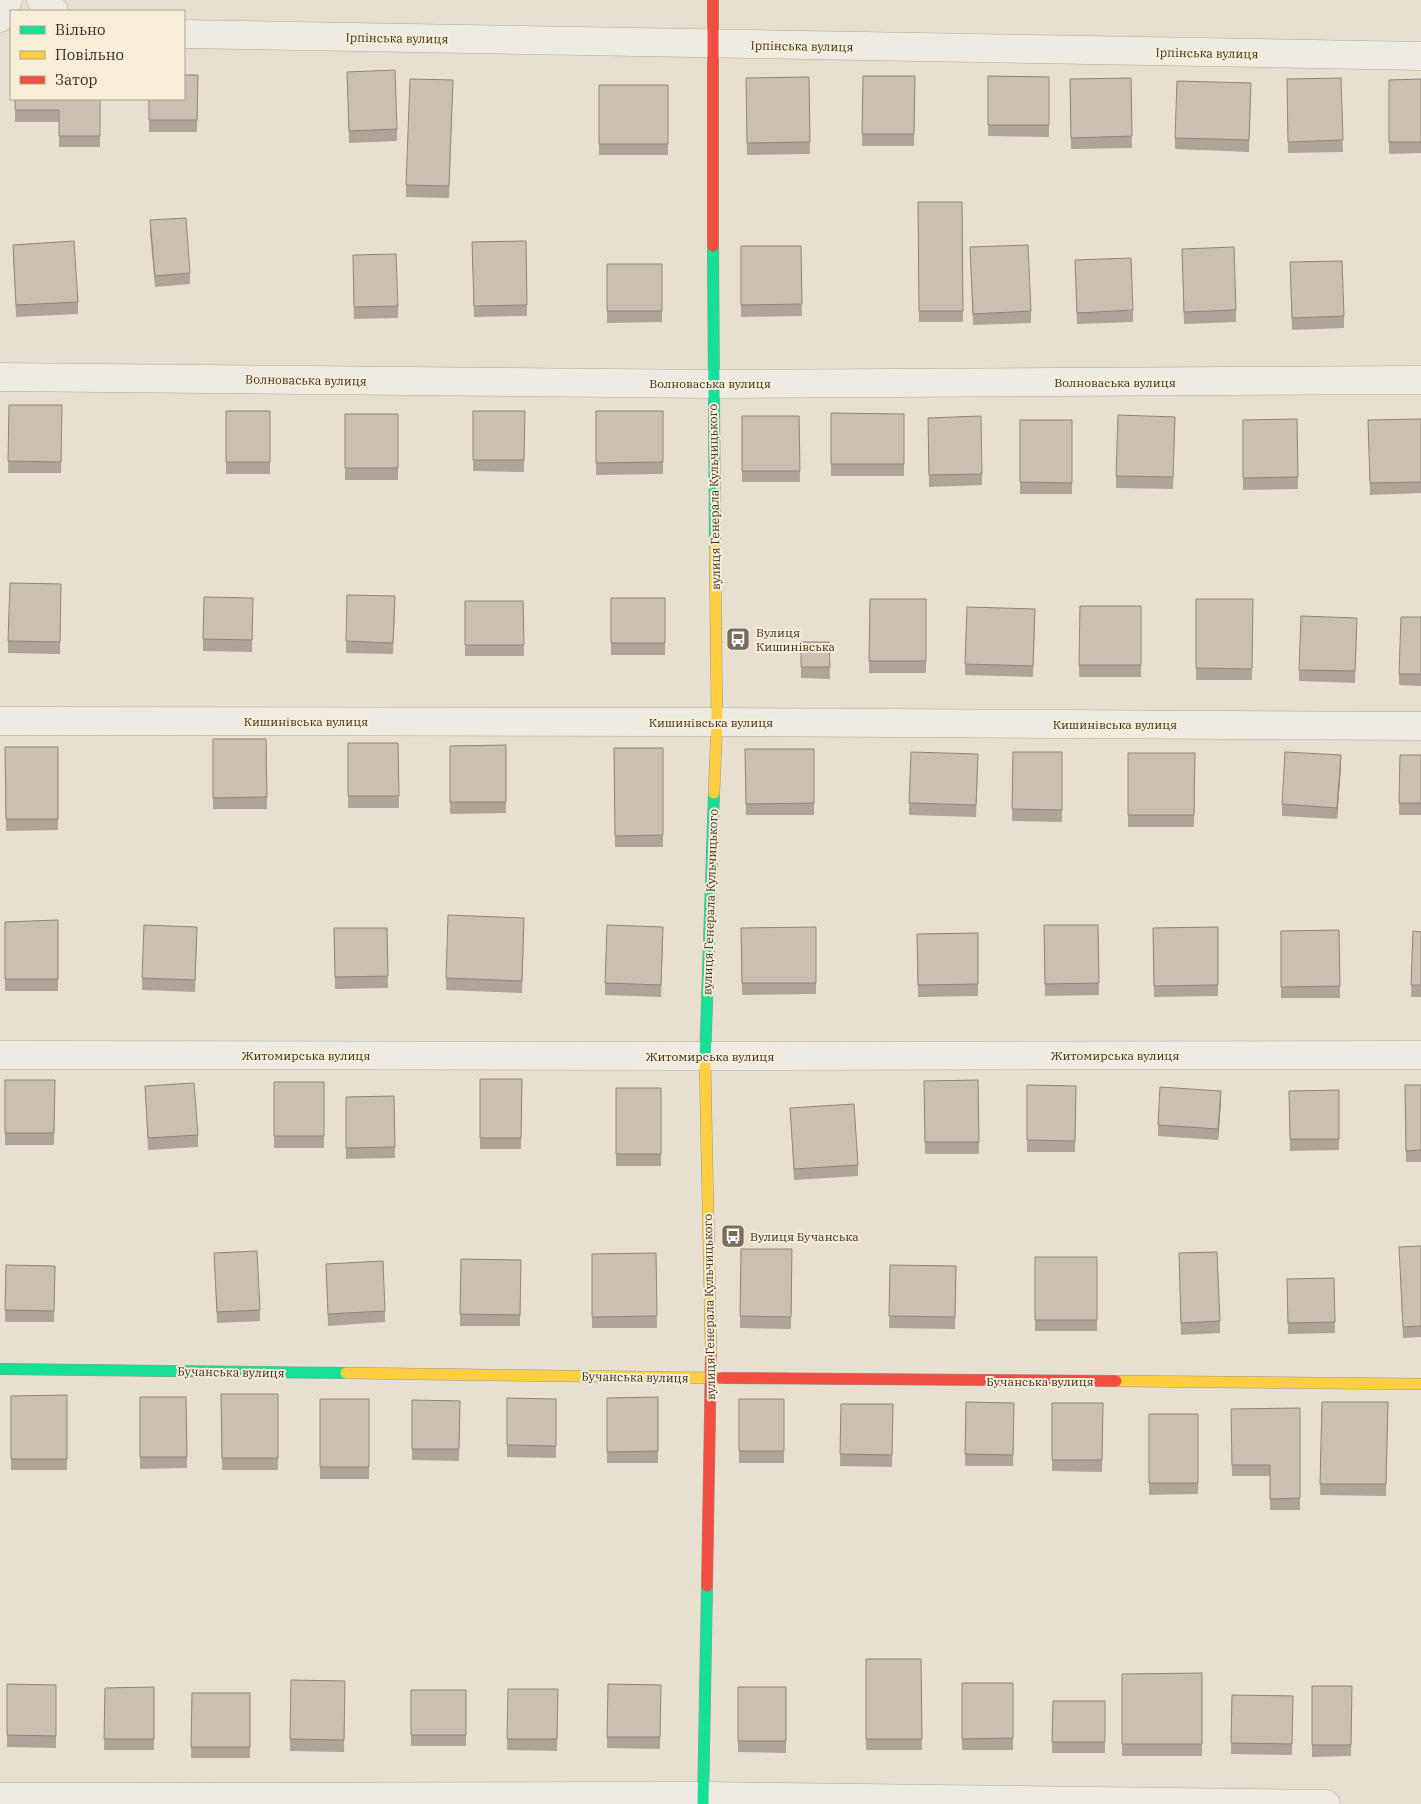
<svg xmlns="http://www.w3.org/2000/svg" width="1421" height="1804" font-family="'IBM Plex Serif',serif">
<rect width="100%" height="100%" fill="#e7e0d1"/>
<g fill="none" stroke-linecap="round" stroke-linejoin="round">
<g stroke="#ada599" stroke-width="29">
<path id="street" d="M41 0 54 11
M0 18 8 0
M184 34 1421 56
M0 377 713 384 1421 380
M0 721 717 722 1421 726
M0 1055 705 1056 1421 1055
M0 1797 703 1796 1326 1804"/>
</g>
<g stroke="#9c958a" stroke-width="12">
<path id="fast" d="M713 246 715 549
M705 1062 714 793
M0 1369 346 1373
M703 1804 707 1586"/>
</g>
<g stroke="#9c958a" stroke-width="12">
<path id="slow" d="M714 793 717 722 715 549
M705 1062 711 1355
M346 1373 721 1378
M1116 1381 1421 1384"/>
</g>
<g stroke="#9c958a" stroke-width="12">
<path id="jam" d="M713 0V246
M721 1378 1116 1381
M707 1586 711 1355"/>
</g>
<use href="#street" stroke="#efebe3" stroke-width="28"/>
<use href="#fast" stroke="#16e098" stroke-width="11"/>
<use href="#slow" stroke="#ffcf43" stroke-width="11"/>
<use href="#jam" stroke="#f24e42" stroke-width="11"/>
</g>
<path fill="#afa499" d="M347 72 397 129V141L349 143Z
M198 75 197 132H149V99Z
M863 76H915L914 146H862Z
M988 76 1049 77V137L988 136Z
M809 77 810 154 747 155 746 78Z
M1131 78 1132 148 1071 149 1070 79Z
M1341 78 1343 152 1288 153 1287 79Z
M1421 79V153L1389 154V80Z
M453 80 449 198 406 197V185Z
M1251 83 1249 152 1175 149V138Z
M599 85H668V155H599Z
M15 99H100V147H59V122H15Z
M918 202H962L963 322H919Z
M150 220 190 273V284L155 287 150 232Z
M526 241 527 316 474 317 472 242Z
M13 245 78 302V314L16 317Z
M741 246H801L802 316 741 317Z
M970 247 1031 311V323L973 325Z
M1182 249 1236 310V322L1184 324Z
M1075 260 1133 310V322L1077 324Z
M1290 262 1344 316V328L1292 330Z
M607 264H662V322L607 323Z
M353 267 398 306V318L354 319Z
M9 405H62L61 473H8Z
M226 411H270V474H226Z
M473 411H525L524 472 473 471Z
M596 411H663V474L596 475Z
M831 413 904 414V476H831Z
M345 414H398V480H345Z
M742 416H799L800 482H742Z
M1175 417 1173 489 1116 488V476Z
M928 418 982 474V485L929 487Z
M1297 419 1298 489 1243 490V420Z
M1421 419V493L1370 495 1368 420Z
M1020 420H1072V494H1020Z
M61 584 60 654 8 653V641Z
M611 598H665V655H611Z
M870 599H926V673H869Z
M1196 599H1253L1252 680H1196Z
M465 601H523L524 656H465Z
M1080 606H1141V677H1079Z
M395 608 393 654 346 653V641Z
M253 610 252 652 203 651V639Z
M1421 617V686L1399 685V674Z
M1035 620 1033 677 965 675V664Z
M1357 629 1355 683 1299 681V670Z
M801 642H829L830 679 801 678Z
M213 739H266L267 809H213Z
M348 743H398L399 808H348Z
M506 745V813L450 814V746Z
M5 747H58V830L6 831Z
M614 748H663V847H615Z
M745 749H814V815H746Z
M1013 752H1062V822L1012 821Z
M1128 753H1195L1194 827H1128Z
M1400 755H1421V815H1399Z
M978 766 976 817 909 815V803Z
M1341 766 1337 819 1282 816V804Z
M58 920V991H5V922Z
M1044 925H1098L1099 995 1045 996Z
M816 927V994L742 995 741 928Z
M1218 927V996L1154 997 1153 928Z
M334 928H387L388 988 335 989Z
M524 929 522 993 446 990V978Z
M1339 930 1340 998H1281V931Z
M1413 931 1421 932V997H1411Z
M978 933V996L918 997 917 934Z
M197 939 195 992 142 990V978Z
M663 939 661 997 605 995V983Z
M480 1079H522L521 1149H480Z
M5 1080H55L54 1145H5Z
M978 1080 979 1154H925L924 1081Z
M274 1082H324V1148H274Z
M1027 1085 1076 1086 1075 1152H1027Z
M1405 1085H1421V1162H1406Z
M145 1086 198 1135V1147L148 1150Z
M616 1088H661V1166H616Z
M1339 1090V1150L1290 1151 1289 1091Z
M394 1096 395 1158 346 1159V1097Z
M1221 1102 1218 1140 1158 1136V1125Z
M790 1108 858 1165V1176L794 1180Z
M1421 1246V1337L1403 1338 1399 1247Z
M741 1249H792L791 1329 740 1328Z
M214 1253 260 1310V1321L217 1323Z
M656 1253 657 1328H592V1254Z
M1179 1253 1220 1321V1333L1181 1335Z
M1035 1257H1097V1331H1035Z
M461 1259 521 1260 520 1326H460Z
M326 1264 385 1311V1322L328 1326Z
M6 1265 55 1266 54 1322H5Z
M890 1265 956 1266 955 1329 889 1328Z
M1334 1278 1335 1333 1288 1334 1287 1279Z
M221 1394H278V1470H222Z
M67 1395V1470H11V1396Z
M140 1397H186L187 1468 140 1469Z
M658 1397V1463H607V1398Z
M507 1398 556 1399V1458L507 1457Z
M320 1399H369V1479H320Z
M739 1399H784V1463H739Z
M412 1400 460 1401 459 1461 412 1460Z
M966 1402 1014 1403 1013 1466H965Z
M1322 1402H1388L1386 1496 1320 1495Z
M1052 1403H1103L1102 1472 1052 1471Z
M841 1404H893L892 1467 840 1466Z
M1300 1408V1510H1270V1476H1232L1231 1409Z
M1149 1414H1198V1494L1149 1495Z
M866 1659H921L922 1750H866Z
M1202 1673V1756H1122V1674Z
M291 1680 345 1681 344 1752 290 1751Z
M962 1683H1013V1750H962Z
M7 1684 56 1685V1748L7 1747Z
M608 1684 661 1685 660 1749 607 1748Z
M1312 1686H1352L1351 1756 1312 1757Z
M154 1687V1750H104L105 1688Z
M738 1687H786V1753L738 1752Z
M508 1689H558L557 1751 507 1750Z
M411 1690H466V1746H411Z
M192 1693H250V1758H191Z
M1232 1695 1293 1696 1292 1755 1231 1754Z
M1053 1701H1105V1753H1052Z"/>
<path fill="#8e867d" d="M1341 755V766L1337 819V808Z
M1221 1091V1102L1218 1140V1129Z"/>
<path fill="#cbbfb2" stroke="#8e867d" d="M395 70 397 129 349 131 347 72Z
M184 75H198L197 120H149V99H184Z
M863 76H915L914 134H862Z
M988 76 1049 77V125H988Z
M809 77 810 142 747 143 746 78Z
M1131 78 1132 136 1071 138 1070 79Z
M1341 78 1343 140 1288 142 1287 79Z
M410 79 453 80 449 186 406 185Z
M1421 79V142H1389V80Z
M1177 81 1251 83 1249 140 1175 138Z
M599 85H668V144H599Z
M15 99H100V136H59V110H15Z
M918 202H962L963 311H919Z
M186 218 190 273 155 276 150 220Z
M74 241 78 302 16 305 13 245Z
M526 241 527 305 474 306 472 242Z
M1028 245 1031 311 973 314 970 247Z
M741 246H801L802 304 741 305Z
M1234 247 1236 310 1184 312 1182 249Z
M396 254 398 306 354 307 353 255Z
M1131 258 1133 310 1077 313 1075 260Z
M1342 261 1344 316 1292 318 1290 262Z
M607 264H662V311H607Z
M9 405H62L61 462 8 461Z
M226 411H270V462H226Z
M473 411H525L524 460H473Z
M596 411H663V462L596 463Z
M831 413 904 414V464H831Z
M345 414H398V468H345Z
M1118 415 1175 417 1173 477 1116 476Z
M742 416H799L800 471H742Z
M981 416 982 474 929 475 928 418Z
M1297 419 1298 477 1243 478V420Z
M1421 419V482L1370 483 1368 420Z
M1020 420H1072V483L1020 482Z
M10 583 61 584 60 642 8 641Z
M347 595 395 596 393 643 346 641Z
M204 597 253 598 252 640 203 639Z
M611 598H665V643H611Z
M870 599H926V661H869Z
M1196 599H1253L1252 669 1196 668Z
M465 601H523L524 645H465Z
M1080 606H1141V665H1079Z
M967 607 1035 609 1033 666 965 664Z
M1301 616 1357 618 1355 671 1299 670Z
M1401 617H1421V674H1399Z
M801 642H829L830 667H801Z
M213 739H266L267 797 213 798Z
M348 743H398L399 796H348Z
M506 745V802H450V746Z
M5 747H58V819H6Z
M614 748H663V835L615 836Z
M745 749H814V803L746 804Z
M911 752 978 754 976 805 909 803Z
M1013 752H1062V810L1012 809Z
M1285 752 1341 755 1337 808 1282 804Z
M1128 753H1195L1194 815H1128Z
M1400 755H1421V803H1399Z
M448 915 524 918 522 981 446 978Z
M58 920V979H5V922Z
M144 925 197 927 195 980 142 978Z
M607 925 663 927 661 985 605 983Z
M1044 925H1098L1099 983 1045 984Z
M816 927V983H742L741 928Z
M1218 927V985L1154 986 1153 928Z
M334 928H387L388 976 335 977Z
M1339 930 1340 986 1281 987V931Z
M1413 931 1421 932V985H1411Z
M978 933V984L918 985 917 934Z
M480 1079H522L521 1138H480Z
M5 1080H55L54 1133H5Z
M978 1080 979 1142H925L924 1081Z
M274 1082H324V1136H274Z
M194 1083 198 1135 148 1138 145 1086Z
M1027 1085 1076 1086 1075 1141 1027 1140Z
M1405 1085H1421V1150L1406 1151Z
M1160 1087 1221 1091 1218 1129 1158 1125Z
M616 1088H661V1154H616Z
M1339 1090V1139H1290L1289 1091Z
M394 1096 395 1147 346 1148V1097Z
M854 1104 858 1165 794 1169 790 1108Z
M1421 1246V1326L1403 1327 1399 1247Z
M741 1249H792L791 1317 740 1316Z
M257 1251 260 1310 217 1312 214 1253Z
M1217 1252 1220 1321 1181 1323 1179 1253Z
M656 1253 657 1316 592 1317V1254Z
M1035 1257H1097V1320H1035Z
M461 1259 521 1260 520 1315 460 1314Z
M383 1261 385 1311 328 1314 326 1264Z
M6 1265 55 1266 54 1311 5 1310Z
M890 1265 956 1266 955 1317 889 1316Z
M1334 1278 1335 1322 1288 1323 1287 1279Z
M221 1394H278V1458H222Z
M67 1395V1459H11V1396Z
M140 1397H186L187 1457H140Z
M658 1397V1451L607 1452V1398Z
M507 1398 556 1399V1446L507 1445Z
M320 1399H369V1467H320Z
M739 1399H784V1451H739Z
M412 1400 460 1401 459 1449H412Z
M966 1402 1014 1403 1013 1455 965 1454Z
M1322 1402H1388L1386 1484H1320Z
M1052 1403H1103L1102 1460H1052Z
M841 1404H893L892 1455 840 1454Z
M1300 1408V1498L1270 1499V1465H1232L1231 1409Z
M1149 1414H1198V1483H1149Z
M866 1659H921L922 1739H866Z
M1202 1673V1744H1122V1674Z
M291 1680 345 1681 344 1740 290 1739Z
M962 1683H1013V1738L962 1739Z
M7 1684 56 1685V1736L7 1735Z
M608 1684 661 1685 660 1737H607Z
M1312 1686H1352L1351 1745H1312Z
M154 1687V1739H104L105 1688Z
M738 1687H786V1741H738Z
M508 1689H558L557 1739H507Z
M411 1690H466V1735H411Z
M192 1693H250V1747H191Z
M1232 1695 1293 1696 1292 1744 1231 1743Z
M1053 1701H1105V1742H1052Z"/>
<defs>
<g id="bus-square" transform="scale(1.25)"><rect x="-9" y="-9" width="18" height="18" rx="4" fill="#786c5e" stroke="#f7eed8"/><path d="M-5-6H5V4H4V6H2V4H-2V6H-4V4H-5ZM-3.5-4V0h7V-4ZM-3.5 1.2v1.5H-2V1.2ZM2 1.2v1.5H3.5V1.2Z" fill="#fff"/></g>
</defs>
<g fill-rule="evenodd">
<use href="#bus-square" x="738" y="639"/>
<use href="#bus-square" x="733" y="1236"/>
</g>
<g text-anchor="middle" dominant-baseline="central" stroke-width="4" stroke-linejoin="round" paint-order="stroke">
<g font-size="12" fill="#3d2e20" stroke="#f7eed8">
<text transform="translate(397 38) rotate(1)">Ірпінська вулиця</text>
<text transform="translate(802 46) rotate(1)">Ірпінська вулиця</text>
<text transform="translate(1207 53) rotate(1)">Ірпінська вулиця</text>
<text transform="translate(306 380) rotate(1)">Волноваська вулиця</text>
<text x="1115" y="382">Волноваська вулиця</text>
<text x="710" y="383">Волноваська вулиця</text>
<text transform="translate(714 497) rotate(-91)">вулиця Генерала Кульчицького</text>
<text x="306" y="721">Кишинівська вулиця</text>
<text x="711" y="722">Кишинівська вулиця</text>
<text x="1115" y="724">Кишинівська вулиця</text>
<text transform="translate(710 902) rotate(-88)">вулиця Генерала Кульчицького</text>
<text x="306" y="1055">Житомирська вулиця</text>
<text x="1115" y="1055">Житомирська вулиця</text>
<text x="710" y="1056">Житомирська вулиця</text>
<text transform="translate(709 1307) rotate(-91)">вулиця Генерала Кульчицького</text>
<text transform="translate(231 1372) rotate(1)">Бучанська вулиця</text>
<text transform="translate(635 1377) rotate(1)">Бучанська вулиця</text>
<text x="1040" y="1381">Бучанська вулиця</text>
</g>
<g font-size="12" fill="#3d2e20" stroke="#f7eed8" text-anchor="start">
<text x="756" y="632">Вулиця<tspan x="756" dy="14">Кишинівська</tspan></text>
<text x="750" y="1236">Вулиця Бучанська</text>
</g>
</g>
<rect x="10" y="10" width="175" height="90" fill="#f7eed8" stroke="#ada18e"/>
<rect x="20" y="26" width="25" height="8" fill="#16e098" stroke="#ada18e"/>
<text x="55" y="35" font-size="15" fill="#3d2e20">Вільно</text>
<rect x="20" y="51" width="25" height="8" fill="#ffcf43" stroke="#ada18e"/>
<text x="55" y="60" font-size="15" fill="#3d2e20">Повільно</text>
<rect x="20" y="76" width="25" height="8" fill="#f24e42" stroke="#ada18e"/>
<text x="55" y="85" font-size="15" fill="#3d2e20">Затор</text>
</svg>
